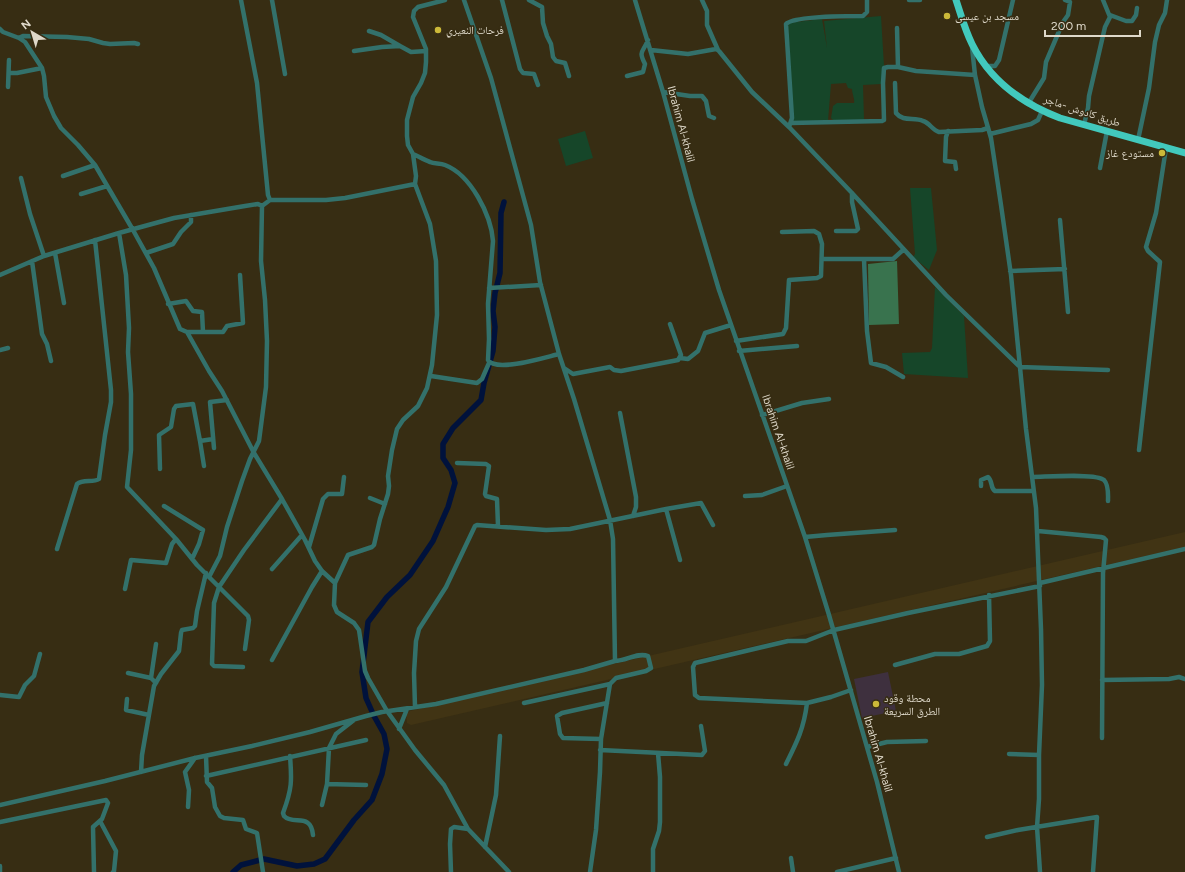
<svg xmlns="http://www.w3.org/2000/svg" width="1185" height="872" font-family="Figtree,'Noto Naskh Arabic',sans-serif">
<rect width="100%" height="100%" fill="#372d13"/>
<path fill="#3e303e" d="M888 672 896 711 862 718 854 679Z"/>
<path fill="#413414" d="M1185 532V547L411 725 407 723 406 714 410 711Z"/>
<path fill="#164629" d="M881 16 884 66 881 84 863 85 864 120H833L831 118 833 106 837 103H854C855 99 852 94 852 89L848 88 846 83 831 84 828 121H793L788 23 822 19 827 48 824 21Z
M585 131 593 158 566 166 558 139Z
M910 188H931L937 250 929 270 913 257 915 254Z
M935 287 964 316 968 378 904 374 902 353 930 352 932 348Z"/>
<path fill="#39734e" d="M897 261 899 324 869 325 868 264Z"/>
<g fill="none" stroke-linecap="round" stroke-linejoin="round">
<path stroke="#00123c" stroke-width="5.5" d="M233 872 241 865 264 859 297 866 314 864 325 859 354 820 372 800 382 774 387 749 384 734 374 716 366 698 362 672 368 622 387 597 410 575 433 541 448 507 455 483 451 470 443 458V444L453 428 481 400 484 383 493 351 495 327 493 311 495 293 500 273 501 213 504 202"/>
<path stroke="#33716b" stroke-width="4.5" d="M272 0 285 74
M445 0 418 7 414 11 413 17 426 49V62L425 73 421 83 413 97 407 120V136L408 145 413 154 416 176 415 184 430 224 436 261 437 315 432 365 427 388 418 406 403 420 397 429 392 450 388 476 389 486 388 494 380 519 374 545 372 547 348 555 335 583 334 605 337 612 354 623 359 630 365 671 368 678 387 711 415 750 444 785 468 829 509 872
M464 0 491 78 531 225 540 282 559 354 574 399 610 520 613 539 615 661C626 661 638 652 648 656L651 668 646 671 616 678 610 684 601 739 600 772 596 830 590 872
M502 0 520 69 523 73 534 74 538 85
M529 0 542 7 543 23 547 36 551 44 553 57 556 61 565 63 569 76
M635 0 663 92 692 199 719 290 805 537 829 615 877 782 899 872
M702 0 707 11V25L718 50
M909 0H920
M1110 15 1126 21H1132L1136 15 1137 8
M897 28 898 67 916 71 975 75
M0 29 3 32 19 38 25 42 42 68 44 76 46 97 54 116 61 128 78 145 95 165 133 230 154 268 180 329 187 332 209 371 222 391 254 453 282 499 305 540 315 561 322 571 335 583
M369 31 381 35 400 46
M19 38 23 36 67 37 89 39 103 43 110 44 134 43 138 44
M972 47 975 75 982 107 991 138 1001 205 1011 275 1026 429 1036 508 1041 629 1042 685 1039 755V799L1037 827 1040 872
M651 50 688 54 716 49 719 51 752 92 789 127 852 193 946 295 1020 367 1108 370
M354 51 382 47 400 46 411 52 426 51
M986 66H995L999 60 1013 0
M9 73H17L42 68
M627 76 643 72 645 64C638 50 643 53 648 40
M895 83 896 113C903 122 914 117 923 121 930 123 932 130 939 132L982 130 988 128
M8 87 9 60
M663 92 690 96H702L706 101 709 116 714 118
M1028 104 1044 78 1046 62 1063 22 1068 15 1070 2 1065 0
M791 123 882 121 884 120 883 83 884 68 888 67H898
M1084 125 1088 108 1089 96 1105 27 1110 17 1103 0
M789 127 792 118 786 24C794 16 850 16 863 16L867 12V0
M948 131 946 137 945 161 955 162 956 169
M990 134 1031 124 1038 120 1042 111
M1138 140 1149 88 1155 42 1159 25 1165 13 1167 0
M413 154C418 156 424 160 430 162 434 164 440 163 445 165 471 175 491 215 493 241L488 304 489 339 488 360C496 373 546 357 559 354
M1100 168 1107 131
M63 176 95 165
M21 178 30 214 44 256
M81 194 107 186
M270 200H326L345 198 415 184
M1060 220 1068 312
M836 231H856L858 229 852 202V193
M119 233 126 275 129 328 128 352 131 394V450L127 487 176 539 197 565 248 616 249 620 245 649
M55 253 64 303
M146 253 173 244 181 232 191 222V215
M822 259H893L903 250
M864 259 867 331 871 363 886 367 903 377
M32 261 42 334 47 344 51 361
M1010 271 1065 269
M0 275 44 256 119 233 174 218 245 206 258 204 262 206
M489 288 541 285
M168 304 186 301 193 311 202 312 203 332
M187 332H223L227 326 243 323 240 275
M736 341 783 334 786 328 789 280 817 278 821 276 822 244 819 234 814 231 782 232
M0 350 8 348
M739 351 797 346
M680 358 688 359 698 351 705 333 731 325
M564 368 573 374 610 367 614 370 621 371 678 360 681 355 670 324
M431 376 477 383 482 379 489 363
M620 413 636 497V507L633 516
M762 415 802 403 829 399
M200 441 204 466
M214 448 210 402 227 400
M1139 450 1160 262 1148 251 1146 247 1156 213 1166 148
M457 463 486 464 489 466 485 494 486 496 497 499 498 526
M160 469 159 435 171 427 174 409 176 406 193 404 200 441 213 439
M1033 477C1045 477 1096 473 1104 480 1109 485 1108 495 1108 501
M981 486V480L988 477C993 481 990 488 995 491H1034
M745 496 762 495 787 486
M370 498 385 504
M164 506 203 530 199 544 192 559
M666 509 680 560
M1038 531 1101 537 1104 538 1106 540 1103 573 1102 738
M805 537 827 535 895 530
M309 547 323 499 328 494H342L344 477
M57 549 77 484C83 479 93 483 99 479L105 435 111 402V390L95 240
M272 569 302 535
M209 577 220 556 227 527 242 481 250 459 259 441 266 387 267 341 265 300 261 261 262 206 270 200 268 195 257 83 241 0
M1040 583 1185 549
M125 589 131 560 166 563 172 544 176 539
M272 660 312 587 322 571
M895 665 935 654H959L987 646 990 641 989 595
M243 667 214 666 212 664 214 603 219 587 244 550 282 499
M128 673 151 678
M1102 680 1169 679 1179 677 1185 679
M156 683 151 678 156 644
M851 690 831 697 807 703 699 698 695 695 693 667 695 663 788 641H806L834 630 908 613 1040 586
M0 695 19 697 25 685 34 676 40 654
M127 699 126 710 149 715
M524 703 610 684
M415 707 414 673 416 641 419 629 446 587 475 526 477 525 546 530 570 529 666 509 701 503 713 525
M399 729 407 709
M601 739 563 738 560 734 557 716 562 713 607 703
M867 747 887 742 926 741
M600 750 702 755 705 751 701 726
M1009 754 1039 755
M206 756 207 782 212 788 215 807 220 816 224 818 243 820 246 829 257 833 263 872
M290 756C292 781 292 789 283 813L284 816C293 826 311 812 313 835
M786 764C797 742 804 728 807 703
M141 772 142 755 154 686 161 674 179 651 181 633 182 630 193 628 195 626 197 611 206 573
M206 776 366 740
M327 784 366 785
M0 805 105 781 195 758 252 746 310 732 366 716 382 712 436 704 584 670 615 661
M322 805 327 784 329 748 336 734 354 720
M188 807 189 790 185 772 195 758
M100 821 116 851 114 871 113 872
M0 822 106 800 108 803 102 819 93 827 94 872
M987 837 1018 830 1097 817 1093 872
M485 847 496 795 500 736
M791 858 793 872
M0 866V872
M451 872 450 844 451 829 454 827 468 829
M653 872V849L659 831 660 822V777L658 753
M837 872 896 858"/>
<path stroke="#42c9bd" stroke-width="7" d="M956 0C961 15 965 30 972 44 990 80 1023 104 1060 118L1185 153"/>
</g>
<g fill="#ccb939" stroke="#372d13" stroke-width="1.5">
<circle cx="947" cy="16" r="4"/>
<circle cx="438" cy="30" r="4"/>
<circle cx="1162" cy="153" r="4"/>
<circle cx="876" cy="704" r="4"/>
</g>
<g text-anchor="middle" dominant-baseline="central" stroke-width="3" stroke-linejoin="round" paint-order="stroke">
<g font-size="11" fill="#dfd9ca" stroke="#372d13" text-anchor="start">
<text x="955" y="16">مسجد بن عيسى</text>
<text x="446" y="30">فرحات النعيري</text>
<text x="1154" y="153" text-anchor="end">مستودع غاز</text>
<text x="884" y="698">محطة وقود<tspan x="884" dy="13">الطرق السريعة</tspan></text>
</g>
<g font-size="11" fill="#dfd9ca" stroke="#372d13">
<text transform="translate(1082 111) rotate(18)">طريق كادوش -ماجر</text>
<text transform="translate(681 124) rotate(75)">Ibrahim Al-khalil</text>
<text transform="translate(778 432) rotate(71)">Ibrahim Al-khalil</text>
<text transform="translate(878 754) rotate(74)">Ibrahim Al-khalil</text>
</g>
</g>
<g transform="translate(32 32) rotate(322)" stroke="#372d13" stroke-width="3" paint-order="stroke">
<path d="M0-3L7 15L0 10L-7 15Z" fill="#dfd9ca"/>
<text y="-6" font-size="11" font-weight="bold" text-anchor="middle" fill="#dfd9ca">N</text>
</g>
<path d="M1045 30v6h95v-6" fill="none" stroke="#dfd9ca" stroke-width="2"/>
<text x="1051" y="30" font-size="12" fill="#dfd9ca" stroke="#372d13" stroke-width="3" paint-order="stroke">200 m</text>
</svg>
